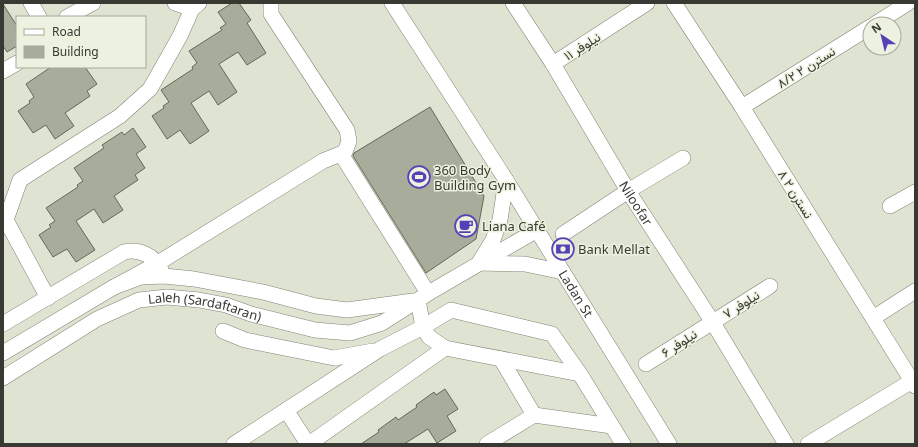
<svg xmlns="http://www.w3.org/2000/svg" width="918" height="447" viewBox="0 0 918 447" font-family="'Noto Sans',Vazirmatn,sans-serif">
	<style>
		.building { fill: #a7ac9b; stroke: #636858 }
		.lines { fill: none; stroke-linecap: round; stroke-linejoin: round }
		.minor-casing { stroke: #7f8473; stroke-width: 16 }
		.minor { stroke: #fff; stroke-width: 15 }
		.labels { text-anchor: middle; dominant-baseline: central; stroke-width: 3; stroke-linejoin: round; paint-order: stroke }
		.street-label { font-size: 13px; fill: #373932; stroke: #ecf2df }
		.poi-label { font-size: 13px; fill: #373932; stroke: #ecf2df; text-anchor: start }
	</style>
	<rect width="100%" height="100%" fill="#dfe4d2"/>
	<g class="building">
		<polygon points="232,3 239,3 251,20 247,23 266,53 247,65 238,52 219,64 237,92 218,105 209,91 191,103 209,131 190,144 180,130 167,139 152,116 164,108 163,106 169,102 161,90 193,69 192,67 197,63 189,51 222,30 220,28 226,24 218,12"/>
		<polygon points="3,4 17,26 17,46 7,52 3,46"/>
		<polygon points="51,67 85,67 97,84 87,91 90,96 65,113 74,126 55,139 46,125 33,133 18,111 30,103 29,101 34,97 26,84"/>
		<polygon points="430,107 484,196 476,239 426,273 353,156 354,153"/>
		<polygon points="133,128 146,147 136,154 145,168 135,175 138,180 114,196 123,210 103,223 94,209 76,221 95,250 76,262 67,249 53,257 39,235 51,227 49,225 55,221 46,208 78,187 77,185 83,181 74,168 104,148 102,145 122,132 124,135"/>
		<polygon points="445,389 458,409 447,416 456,431 437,443 428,429 404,444 361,444 379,432 378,430 396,417 398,420 417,407 416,405 434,392 436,395"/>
	</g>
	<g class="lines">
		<g class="minor-casing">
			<g id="minor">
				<polyline points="31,3 39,17"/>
				<polyline points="175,3 192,9"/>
				<path id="s1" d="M392,3L506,180L669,444"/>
				<path id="s2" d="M513,3L553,64L628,191L712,321L786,444"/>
				<polyline points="674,3 742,107 915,386"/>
				<polyline points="67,17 93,3"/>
				<polyline points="875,24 908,3"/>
				<polyline points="553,64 647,3"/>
				<polyline points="3,71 17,63"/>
				<polyline points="742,107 870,27"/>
				<polyline points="341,154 428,293"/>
				<polyline points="890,206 915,192"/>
				<polyline points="3,217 6,220 20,180 120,116 150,89 180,36 192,9 199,3"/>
				<polyline points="6,220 48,298"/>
				<polyline points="563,234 628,191 683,158"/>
				<polyline points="480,261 493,240 500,220 506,180"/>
				<polyline points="479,263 525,264 563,272"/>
				<polyline points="114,287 158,263 323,161 345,152 349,141 347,130 271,14 271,3"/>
				<polyline points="418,300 423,327 429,337 445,348 580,374"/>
				<polyline points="873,318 915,291"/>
				<path d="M3,324L124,252C139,248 155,256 161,270"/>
				<polyline points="223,331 245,340 334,358 373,351"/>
				<polyline points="3,353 114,287 141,277 164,276 194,279 263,292 316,306 347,310 413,301"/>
				<polyline points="501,359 534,415"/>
				<polyline points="646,364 770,286"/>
				<path id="s3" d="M3,378L97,319L139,300L167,297L199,300L226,305L251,314L315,330L350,333L382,323L432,291L537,230"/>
				<polyline points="286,410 308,444"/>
				<polyline points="234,444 380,349 423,327 451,310 552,334 580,374 623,444"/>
				<polyline points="309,444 445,348"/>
				<polyline points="487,444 534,415 612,426"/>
				<polyline points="808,444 912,381"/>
			</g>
		</g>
		<use href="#minor" class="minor"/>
	</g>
	<defs>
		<g id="stadium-ring" transform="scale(1.15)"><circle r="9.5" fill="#ecf2df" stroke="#5640b8" stroke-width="1.5"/><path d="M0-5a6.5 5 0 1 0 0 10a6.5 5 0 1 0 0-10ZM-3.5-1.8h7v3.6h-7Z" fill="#5640b8"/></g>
		<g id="cafe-ring" transform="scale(1.15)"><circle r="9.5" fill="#ecf2df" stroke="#5640b8" stroke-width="1.5"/><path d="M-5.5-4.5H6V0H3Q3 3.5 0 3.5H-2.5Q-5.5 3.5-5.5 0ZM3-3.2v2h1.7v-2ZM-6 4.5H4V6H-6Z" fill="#5640b8"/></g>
		<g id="bank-ring" transform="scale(1.15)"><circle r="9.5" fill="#ecf2df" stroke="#5640b8" stroke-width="1.5"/><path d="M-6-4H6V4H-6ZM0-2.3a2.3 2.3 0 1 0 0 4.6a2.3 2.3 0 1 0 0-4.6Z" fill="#5640b8"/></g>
	</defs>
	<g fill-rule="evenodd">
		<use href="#stadium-ring" x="419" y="177"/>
		<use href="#cafe-ring" x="466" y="226"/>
		<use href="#bank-ring" x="563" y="249"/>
	</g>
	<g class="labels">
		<g class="street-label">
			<text transform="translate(582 46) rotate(-32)">۱۱ نیلوفر</text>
			<text transform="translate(806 67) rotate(-32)">۸/۲ نسترن ۲</text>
			<text transform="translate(796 194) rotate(58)">۸ نسترن ۲</text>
			<text stroke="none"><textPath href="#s2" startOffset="235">Niloofar</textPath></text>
			<text stroke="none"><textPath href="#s1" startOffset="344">Ladan St</textPath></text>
			<text transform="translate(741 304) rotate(-32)">۷ نیلوفر</text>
			<text stroke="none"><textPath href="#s3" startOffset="224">Laleh (Sardaftaran)</textPath></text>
			<text transform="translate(679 343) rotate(-33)">۶ نیلوفر</text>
		</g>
		<g class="poi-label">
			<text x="434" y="170">360 Body<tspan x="434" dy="15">Building Gym</tspan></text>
			<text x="482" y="226">Liana Café</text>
			<text x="578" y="249">Bank Mellat</text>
		</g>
	</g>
	<rect width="918" height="447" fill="none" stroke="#373932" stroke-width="8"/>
	<rect x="16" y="16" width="130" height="52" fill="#ecf2df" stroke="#a4a89a"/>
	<rect x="24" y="29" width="20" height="6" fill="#ffffff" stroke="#a4a89a"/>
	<text x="52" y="36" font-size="12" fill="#373932">Road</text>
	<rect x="24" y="46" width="20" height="12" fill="#a7ac9b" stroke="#a4a89a"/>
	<text x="52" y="56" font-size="12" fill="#373932">Building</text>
	<g transform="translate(882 36) rotate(325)"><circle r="19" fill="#ecf2df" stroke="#a4a89a"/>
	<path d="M0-3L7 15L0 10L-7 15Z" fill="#5640b8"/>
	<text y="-6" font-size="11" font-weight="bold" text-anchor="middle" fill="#373932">N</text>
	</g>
</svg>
